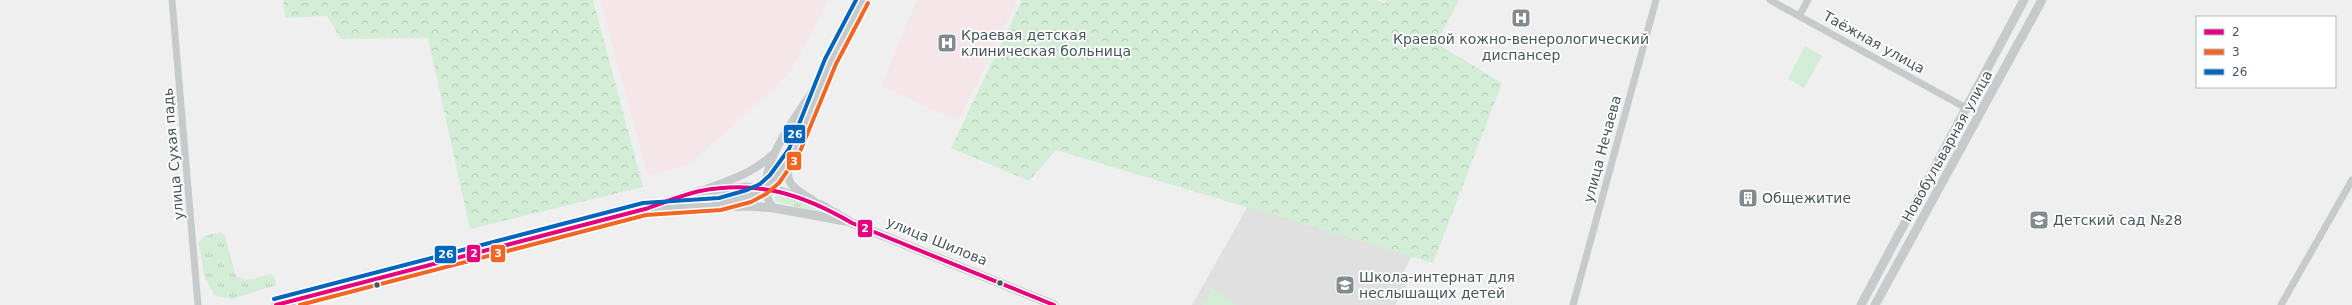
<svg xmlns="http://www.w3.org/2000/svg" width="2352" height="305" viewBox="0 0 2352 305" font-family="'DejaVu Sans',sans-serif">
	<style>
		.education { fill: #e1e0e1 }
		.medical { fill: #f4e6e9 }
		.grass { fill: url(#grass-tufts) }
		.forest { fill: url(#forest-crowns) }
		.garden { fill: #d4edd7 }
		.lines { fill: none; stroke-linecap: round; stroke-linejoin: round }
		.minor { stroke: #c6cacb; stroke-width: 7 }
		.tertiary { stroke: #c6cacb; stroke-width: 8 }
		.secondary { stroke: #c6cacb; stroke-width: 9 }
		.bus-1-casing { stroke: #fff; stroke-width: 7 }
		.bus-2-casing { stroke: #fff; stroke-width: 7 }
		.bus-3-casing { stroke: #fff; stroke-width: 7 }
		.bus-1 { stroke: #e5007d; stroke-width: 4 }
		.bus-2 { stroke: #f26522; stroke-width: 4 }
		.bus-3 { stroke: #0065bd; stroke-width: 4 }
		.bus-dot { fill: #47565a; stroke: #fff; stroke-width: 1.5 }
		.labels { text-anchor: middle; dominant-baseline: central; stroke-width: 3.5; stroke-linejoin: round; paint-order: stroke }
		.poi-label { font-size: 14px; fill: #47565a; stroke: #fff; text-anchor: start }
		.street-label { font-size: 14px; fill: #47565a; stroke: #fff }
		.line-badge { stroke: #fff; stroke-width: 1.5 }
		.badge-label { font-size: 11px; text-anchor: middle; font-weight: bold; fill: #fff }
	</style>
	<defs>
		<pattern id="grass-tufts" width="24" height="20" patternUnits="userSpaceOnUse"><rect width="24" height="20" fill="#d4edd7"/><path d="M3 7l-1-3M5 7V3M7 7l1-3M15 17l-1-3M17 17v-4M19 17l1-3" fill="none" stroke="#b7cdbb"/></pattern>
		<pattern id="forest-crowns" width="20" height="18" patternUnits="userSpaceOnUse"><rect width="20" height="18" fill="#d4edd7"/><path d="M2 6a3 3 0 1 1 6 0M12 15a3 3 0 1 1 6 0" fill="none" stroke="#b7cdbb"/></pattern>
	</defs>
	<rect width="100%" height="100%" fill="#efefef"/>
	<polygon class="education" points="1253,197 1417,246 1400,280 1407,285 1395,305 1192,305"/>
	<g class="medical">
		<polygon points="600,0 829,0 789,74 690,164 648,176"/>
		<polygon points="917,0 1017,0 958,121 881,86"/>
	</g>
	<g class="grass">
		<polygon points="733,189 739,191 738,196 693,201 695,199"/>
		<polygon points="775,195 777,195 825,210 823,214 775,201"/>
		<polygon points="220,232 225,236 236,276 247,280 271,274 275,278 276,285 232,299 214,295 204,275 199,242 205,236"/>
	</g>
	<g class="forest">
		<polygon points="283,0 593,0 643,187 470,229 428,38 341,39 327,16 285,18"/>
		<polygon points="1022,0 1377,0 1385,4 1387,0 1459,0 1436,43 1502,83 1433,263 1056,150 1029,181 951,148"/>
	</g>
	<g class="garden">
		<polygon points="1805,46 1822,56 1804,88 1788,79"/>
		<polygon points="1213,289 1237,305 1202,305"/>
	</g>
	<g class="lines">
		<g class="minor">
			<polyline points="172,0 198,305"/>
			<polyline points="1770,0 1966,108"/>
			<polyline points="1799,16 1808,0"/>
			<polyline points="1573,305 1656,0"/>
			<polyline points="2281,305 2352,180"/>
		</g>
		<g class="tertiary">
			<path d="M788,165C785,186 797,190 813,200"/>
			<path d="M706,189C730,180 753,173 772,155"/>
			<path d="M715,205C732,201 749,198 764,188C792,170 814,110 824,79"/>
			<path d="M774,208C742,177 810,99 827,70C841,48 851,23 863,0"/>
		</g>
		<g class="secondary">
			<polyline points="655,209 750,206 774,208 845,221"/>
			<polyline points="276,305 645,209 700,191 747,187 780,191 821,205 852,223 1054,305"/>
			<polyline points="1861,305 2024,0"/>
			<polyline points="1875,305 2042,0"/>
		</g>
		<g class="bus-1-casing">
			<path id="bus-1" d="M276,305L645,209C663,203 682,195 700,191C758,180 802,194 852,223L1054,305"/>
		</g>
		<g class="bus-2-casing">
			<polyline id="bus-2" points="300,305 646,215 721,210 751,202 766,194 779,183 799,154 836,64 868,3"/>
		</g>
		<g class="bus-3-casing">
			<polyline id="bus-3" points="274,299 643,203 719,198 747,190 760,184 770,175 789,149 825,59 856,0"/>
		</g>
		<use href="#bus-1" class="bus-1"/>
		<use href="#bus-2" class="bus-2"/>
		<use href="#bus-3" class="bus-3"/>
	</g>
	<defs>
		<g id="hospital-square" transform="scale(1)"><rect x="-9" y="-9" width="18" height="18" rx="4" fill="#828c8e" stroke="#fff"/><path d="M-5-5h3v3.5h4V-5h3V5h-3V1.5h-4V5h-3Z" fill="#fff"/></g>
		<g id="building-square" transform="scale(1)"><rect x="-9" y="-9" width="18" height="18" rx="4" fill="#828c8e" stroke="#fff"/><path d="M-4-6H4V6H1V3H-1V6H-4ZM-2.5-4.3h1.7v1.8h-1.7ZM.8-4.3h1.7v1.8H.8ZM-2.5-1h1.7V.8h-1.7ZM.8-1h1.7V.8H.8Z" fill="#fff"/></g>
		<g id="school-square" transform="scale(1)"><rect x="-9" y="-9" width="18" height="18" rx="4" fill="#828c8e" stroke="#fff"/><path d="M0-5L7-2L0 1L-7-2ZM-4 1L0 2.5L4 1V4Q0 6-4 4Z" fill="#fff"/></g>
	</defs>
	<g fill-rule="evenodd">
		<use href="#hospital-square" x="1521" y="18"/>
		<use href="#hospital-square" x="947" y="43"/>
		<use href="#building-square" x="1748" y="198"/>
		<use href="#school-square" x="2039" y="220"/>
		<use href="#school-square" x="1345" y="285"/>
	</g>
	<g class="bus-dot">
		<circle cx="1000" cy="283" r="3.5"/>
		<circle cx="377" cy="285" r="3.5"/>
	</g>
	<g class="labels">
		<g class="poi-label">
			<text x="961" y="35">Краевая детская<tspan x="961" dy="16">клиническая больница</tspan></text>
			<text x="1521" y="39" text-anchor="middle">Краевой кожно-венерологический<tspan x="1521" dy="16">диспансер</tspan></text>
			<text x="1762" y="198">Общежитие</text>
			<text x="2053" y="220">Детский сад №28</text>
			<text x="1359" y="277">Школа-интернат для<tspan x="1359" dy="16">неслышащих детей</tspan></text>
		</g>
		<g class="street-label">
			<text transform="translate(1874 42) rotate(29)">Таёжная улица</text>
			<text transform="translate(1947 146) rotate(-61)">Новобульварная улица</text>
			<text transform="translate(1602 149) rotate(-75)">улица Нечаева</text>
			<text transform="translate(173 154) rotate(-95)">улица Сухая падь</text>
			<text transform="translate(937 241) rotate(22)">улица Шилова</text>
		</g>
	</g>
	<g class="line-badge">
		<rect x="783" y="124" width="23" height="20" rx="4" fill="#0065bd"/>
		<rect x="786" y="151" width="16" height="20" rx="4" fill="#f26522"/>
		<rect x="857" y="219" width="16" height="19" rx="4" fill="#e5007d"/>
		<rect x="490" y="244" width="16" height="19" rx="4" fill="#f26522"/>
		<rect x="466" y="244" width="15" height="19" rx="4" fill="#e5007d"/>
		<rect x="434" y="245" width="23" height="19" rx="4" fill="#0065bd"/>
	</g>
	<g class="badge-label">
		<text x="795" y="138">26</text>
		<text x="794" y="165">3</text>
		<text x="865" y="232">2</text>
		<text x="498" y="257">3</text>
		<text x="474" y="257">2</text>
		<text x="446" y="258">26</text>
	</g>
	<rect x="2196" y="16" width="140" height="72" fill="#ffffff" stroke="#b5bbbd"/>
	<rect x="2204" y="29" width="20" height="6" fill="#e5007d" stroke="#b5bbbd"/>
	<text x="2232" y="36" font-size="12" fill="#47565a">2</text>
	<rect x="2204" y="49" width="20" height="6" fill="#f26522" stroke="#b5bbbd"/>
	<text x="2232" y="56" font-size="12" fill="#47565a">3</text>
	<rect x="2204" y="69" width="20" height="6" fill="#0065bd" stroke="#b5bbbd"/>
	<text x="2232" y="76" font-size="12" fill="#47565a">26</text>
</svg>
